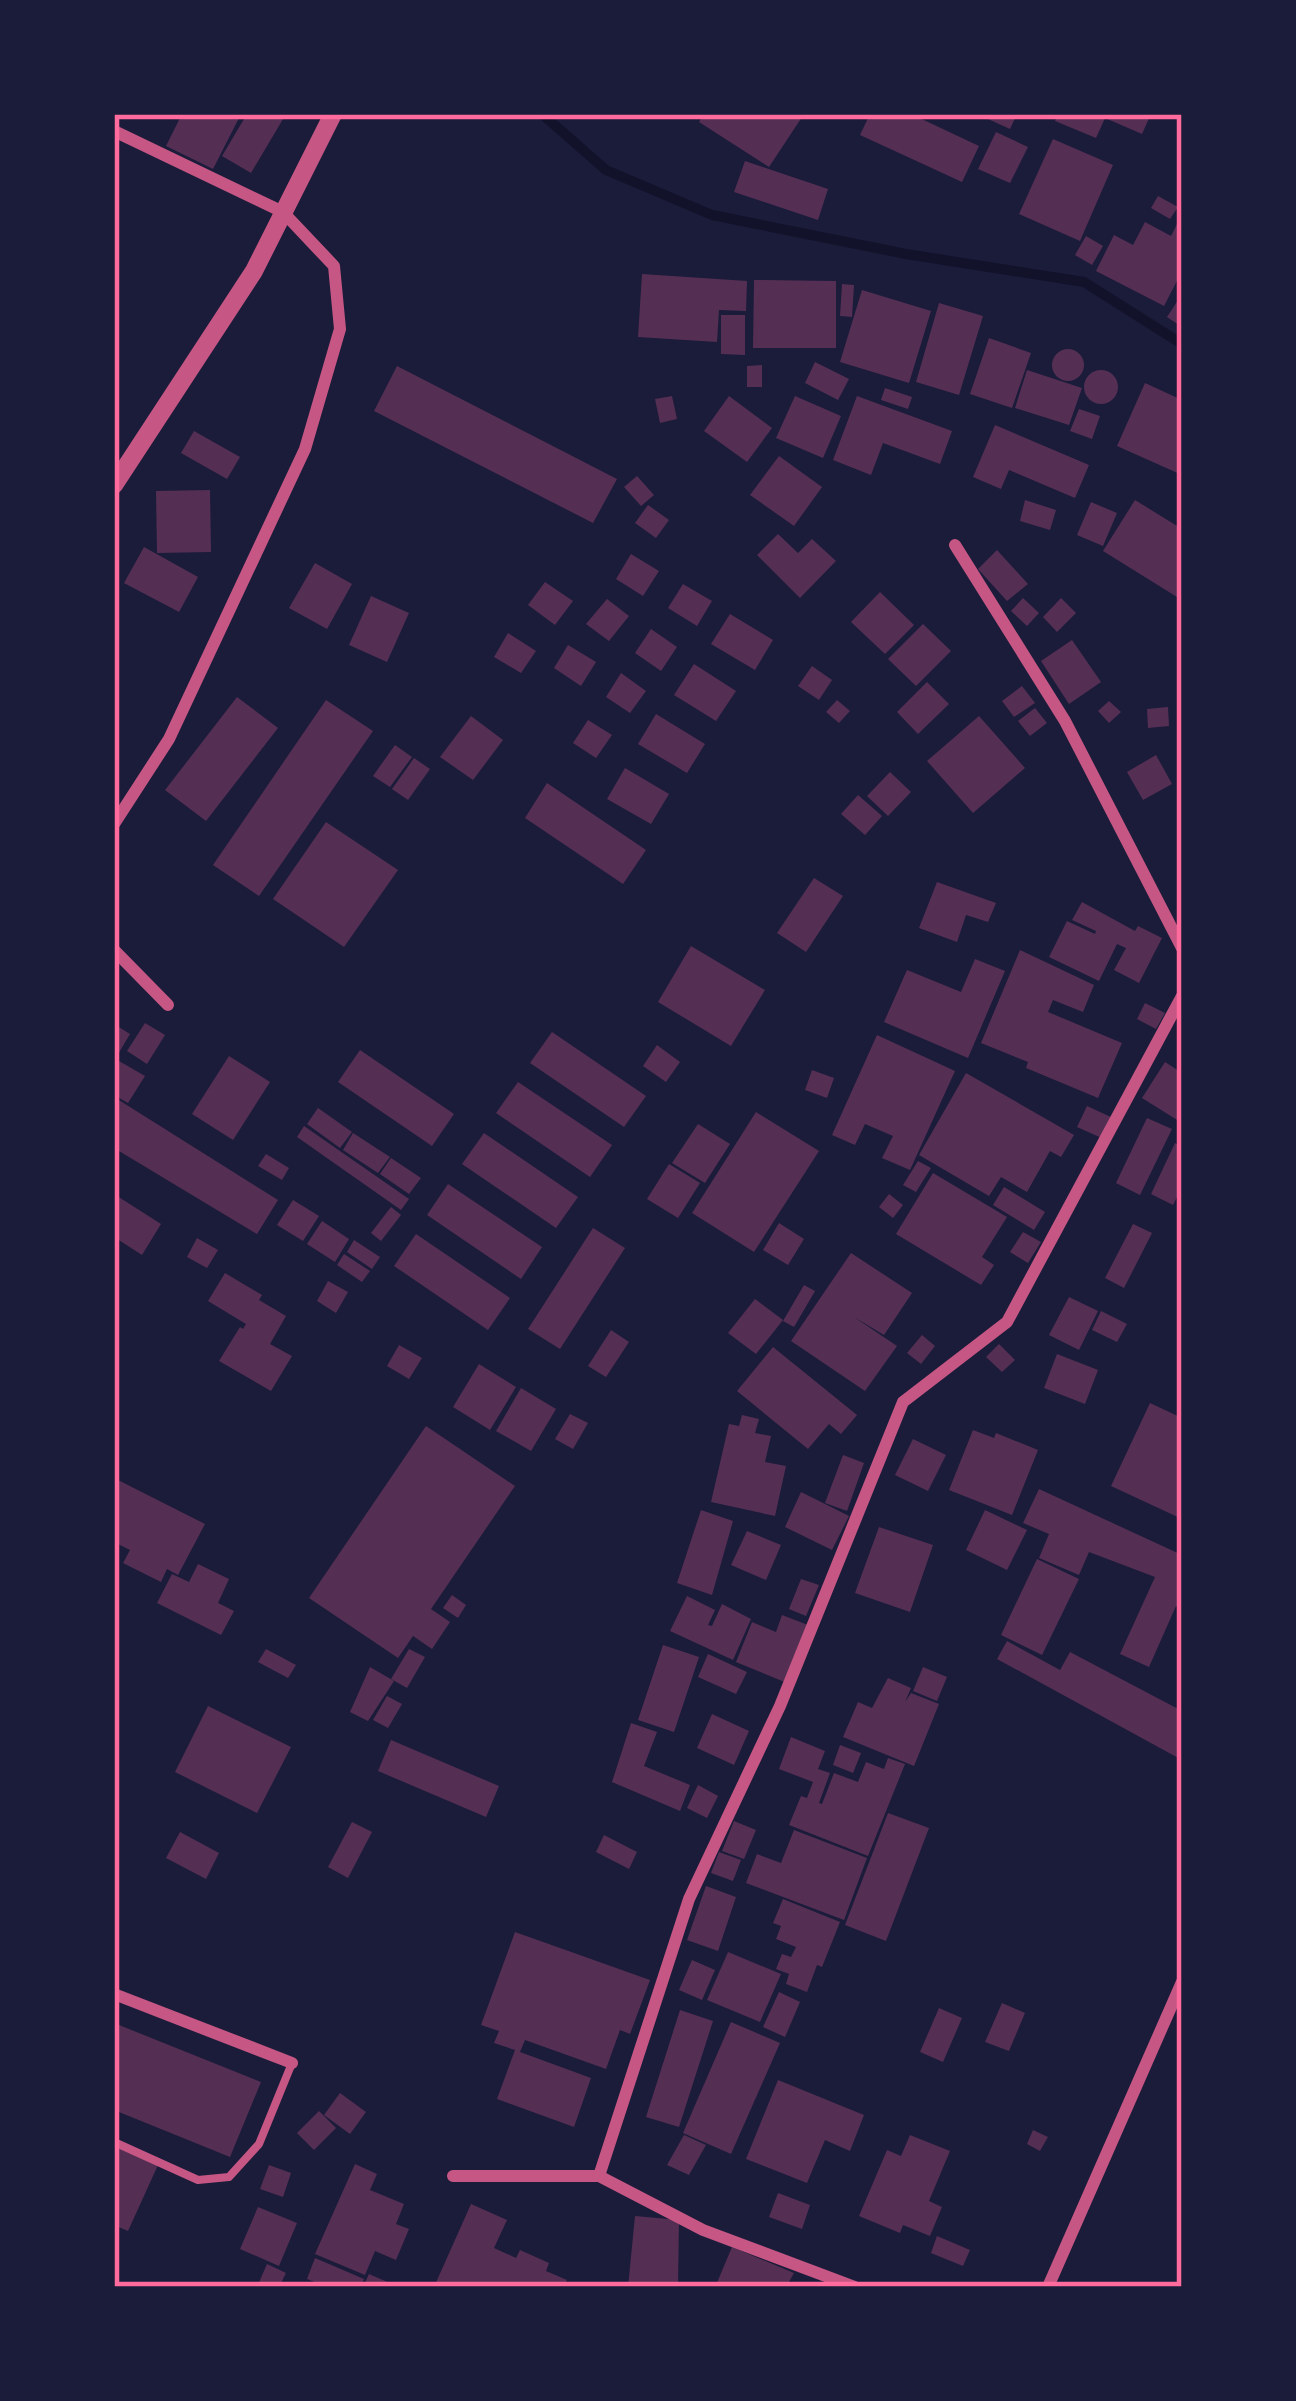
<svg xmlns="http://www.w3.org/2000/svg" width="1296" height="2401" viewBox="0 0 1296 2401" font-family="'Public Sans',sans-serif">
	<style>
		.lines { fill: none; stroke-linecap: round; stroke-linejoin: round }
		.stream { stroke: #12122b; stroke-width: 10 }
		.building { fill: #542f53 }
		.service { stroke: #c65784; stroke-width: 8 }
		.minor { stroke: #c65784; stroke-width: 12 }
		.tertiary { stroke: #c65784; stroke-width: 18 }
		.neatline { fill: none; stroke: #ff6b9d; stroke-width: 4.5 }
	</style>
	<rect width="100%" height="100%" fill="#1b1b3a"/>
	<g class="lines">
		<polyline class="stream" points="542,114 606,170 712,215 906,254 1084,282 1182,344"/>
	</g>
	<g class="building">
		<polygon points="182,114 241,114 213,169 166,146"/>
		<polygon points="247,114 286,114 251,173 222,156"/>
		<polygon points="704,114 804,114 769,167 699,122"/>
		<polygon points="870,114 911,114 979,146 962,182 860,135"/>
		<polygon points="977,114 1017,114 1010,129"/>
		<polygon points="1058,114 1151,114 1142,134 1105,118 1096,138 1055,121"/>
		<polygon points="996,132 1028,147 1010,183 978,169"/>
		<polygon points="1053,139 1113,165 1080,241 1019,214"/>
		<polygon points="745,161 828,189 818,220 734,192"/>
		<polygon points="1158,196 1178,207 1170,219 1151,208"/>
		<polygon points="1182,214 1182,271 1164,306 1096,271 1114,235 1133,245 1145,222 1171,236"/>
		<polygon points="1086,236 1103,246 1092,265 1075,255"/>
		<polygon points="642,274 747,281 746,311 719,310 717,342 638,337"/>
		<polygon points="754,280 836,281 836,348 753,348"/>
		<polygon points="842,284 854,285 852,317 840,316"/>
		<polygon points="862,290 931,311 909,383 840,362"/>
		<polygon points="1182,294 1182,327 1167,317"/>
		<polygon points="939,303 983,316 959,395 916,382"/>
		<polygon points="721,315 745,315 745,355 721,354"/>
		<polygon points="989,338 1031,353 1012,408 970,394"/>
		<circle cx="1068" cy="365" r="16"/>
		<polygon points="815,362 849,379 838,400 805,383"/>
		<polygon points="762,365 762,387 747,387 747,366"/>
		<polygon points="397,366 617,479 593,523 374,411"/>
		<polygon points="1027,370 1082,388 1069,425 1015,408"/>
		<circle cx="1101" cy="387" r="17"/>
		<polygon points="1145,383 1182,400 1182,475 1117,446"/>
		<polygon points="885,388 912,397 908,409 881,400"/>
		<polygon points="672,396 677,419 660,423 655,399"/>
		<polygon points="729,396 772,428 747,462 704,431"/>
		<polygon points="795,396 841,416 823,458 776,438"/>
		<polygon points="857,396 952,431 940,464 883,443 871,475 833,460"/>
		<polygon points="1079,409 1100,416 1092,439 1070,431"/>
		<polygon points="995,425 1089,465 1075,498 1009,470 1001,489 973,477"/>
		<polygon points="194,431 240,457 227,479 181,453"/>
		<polygon points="779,456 822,487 794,526 750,495"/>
		<polygon points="637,476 654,495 641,506 624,487"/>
		<polygon points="210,490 211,552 157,553 156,491"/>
		<polygon points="1025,500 1056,510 1050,530 1020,521"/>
		<polygon points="1135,500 1182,529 1182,589 1177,597 1103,551"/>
		<polygon points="1091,502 1117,513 1103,546 1077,535"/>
		<polygon points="648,505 669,520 656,538 635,523"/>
		<polygon points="778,534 798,553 812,539 836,561 800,598 757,555"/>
		<polygon points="144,547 198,577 179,612 124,583"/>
		<polygon points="997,550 1028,584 1007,601 978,569"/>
		<polygon points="631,554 659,571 643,596 616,579"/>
		<polygon points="315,563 352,584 327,629 289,608"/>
		<polygon points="545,582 573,601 555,625 528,605"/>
		<polygon points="683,584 712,601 697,626 668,608"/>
		<polygon points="880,592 914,625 885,654 851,622"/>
		<polygon points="371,596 409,613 387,662 349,645"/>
		<polygon points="1023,598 1039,613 1027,626 1011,611"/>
		<polygon points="1061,598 1076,613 1057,632 1043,617"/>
		<polygon points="607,599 629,616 609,641 586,624"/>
		<polygon points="730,614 773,640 755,670 711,644"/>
		<polygon points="923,624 951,651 916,686 888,659"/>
		<polygon points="651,629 677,647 661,671 635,653"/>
		<polygon points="508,633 536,651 521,673 494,657"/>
		<polygon points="1072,640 1101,682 1069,704 1041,661"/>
		<polygon points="568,645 596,662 581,686 554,668"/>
		<polygon points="694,664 736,691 716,721 674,695"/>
		<polygon points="812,666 832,680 819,700 798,686"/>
		<polygon points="621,673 646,691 630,713 606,697"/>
		<polygon points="927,682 949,704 918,734 897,712"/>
		<polygon points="1022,686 1035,703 1014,717 1002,701"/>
		<polygon points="237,697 278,728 206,821 165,790"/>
		<polygon points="326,700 373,731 259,896 213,865"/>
		<polygon points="837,700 850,711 839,723 826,712"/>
		<polygon points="1109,701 1121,712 1109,723 1098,711"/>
		<polygon points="1168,707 1169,726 1148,728 1147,709"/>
		<polygon points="1035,708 1047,723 1030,736 1018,721"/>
		<polygon points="656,714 705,744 687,773 638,744"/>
		<polygon points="471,716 503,740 473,780 440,757"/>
		<polygon points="979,716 1025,768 973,813 927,761"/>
		<polygon points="588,720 612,735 596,758 573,743"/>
		<polygon points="395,745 412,757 390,787 373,776"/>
		<polygon points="1156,755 1172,784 1143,800 1127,772"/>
		<polygon points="414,758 430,769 408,800 392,789"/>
		<polygon points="625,768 669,794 651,824 607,799"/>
		<polygon points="890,772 911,792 888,816 867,796"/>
		<polygon points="547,783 646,850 623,884 525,818"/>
		<polygon points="858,795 882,816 865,835 841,814"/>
		<polygon points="326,822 398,870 344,947 273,899"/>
		<polygon points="814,878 843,896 806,952 777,933"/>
		<polygon points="937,882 996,903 988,922 966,915 957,942 919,928"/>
		<polygon points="1082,902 1135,931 1138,926 1162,938 1139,983 1114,970 1126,948 1117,944 1099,981 1049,957 1067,921 1095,934 1096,931 1072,920"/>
		<polygon points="691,946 765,990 731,1046 658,1002"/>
		<polygon points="1020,950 1094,985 1083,1012 1053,1000 1048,1012 1122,1043 1098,1098 1026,1068 1028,1062 981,1043"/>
		<polygon points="975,959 1005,971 968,1058 884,1022 907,970 961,992"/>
		<polygon points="1145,1003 1165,1013 1156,1029 1137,1019"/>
		<polygon points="145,1023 165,1035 147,1064 127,1051"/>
		<polygon points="114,1024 130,1034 114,1061"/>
		<polygon points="552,1032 646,1096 624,1127 530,1063"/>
		<polygon points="877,1035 955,1071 910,1170 882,1158 893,1136 865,1124 855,1145 832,1135"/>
		<polygon points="657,1045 680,1062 666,1082 643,1066"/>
		<polygon points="360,1050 454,1114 432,1146 338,1082"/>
		<polygon points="229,1056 270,1082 233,1140 192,1114"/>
		<polygon points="119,1061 145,1076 128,1103 114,1095 114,1070"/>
		<polygon points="1165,1062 1182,1073 1182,1123 1142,1098"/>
		<polygon points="812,1070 834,1078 827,1098 805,1090"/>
		<polygon points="966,1073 1074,1135 1061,1157 1050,1151 1027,1192 1001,1177 989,1196 919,1155"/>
		<polygon points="518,1082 612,1145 590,1177 496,1113"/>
		<polygon points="114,1097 278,1200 257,1234 114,1148"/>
		<polygon points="1087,1106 1113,1118 1104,1139 1077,1127"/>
		<polygon points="318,1108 352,1132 340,1148 307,1124"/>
		<polygon points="756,1112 819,1151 754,1252 692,1213"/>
		<polygon points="1147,1118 1172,1129 1140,1195 1116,1183"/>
		<polygon points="698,1124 730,1144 705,1183 672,1163"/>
		<polygon points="304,1126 409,1199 401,1210 297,1137"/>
		<polygon points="353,1133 390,1157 378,1173 343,1150"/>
		<polygon points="484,1133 578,1197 556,1228 462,1164"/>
		<polygon points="1175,1143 1182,1147 1182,1187 1173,1205 1151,1194"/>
		<polygon points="266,1154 289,1168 282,1180 258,1166"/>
		<polygon points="391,1158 421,1178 409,1194 380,1174"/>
		<polygon points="918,1161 931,1168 916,1192 903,1185"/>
		<polygon points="669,1164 700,1183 678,1218 647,1199"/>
		<polygon points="933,1173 1007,1217 982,1257 994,1265 981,1285 896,1234"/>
		<polygon points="448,1184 542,1247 521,1279 427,1215"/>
		<polygon points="1004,1187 1045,1212 1034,1230 993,1205"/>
		<polygon points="114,1194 161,1224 142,1255 114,1237"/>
		<polygon points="889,1194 903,1205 893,1218 879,1207"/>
		<polygon points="293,1200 319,1216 303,1241 277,1225"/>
		<polygon points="391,1207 401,1215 381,1241 371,1233"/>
		<polygon points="322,1221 349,1239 335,1262 307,1244"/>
		<polygon points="779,1223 804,1239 788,1265 763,1250"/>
		<polygon points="1133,1224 1152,1233 1124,1288 1105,1278"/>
		<polygon points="593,1228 625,1248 560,1349 528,1329"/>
		<polygon points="1023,1232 1041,1242 1028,1263 1010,1252"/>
		<polygon points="416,1234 510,1298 488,1330 394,1266"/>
		<polygon points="197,1238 218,1250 207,1268 187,1257"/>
		<polygon points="354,1240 380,1257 372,1269 347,1252"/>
		<polygon points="851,1253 912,1293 884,1335 854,1317 897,1346 865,1391 791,1341"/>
		<polygon points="344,1254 370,1271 362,1282 337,1265"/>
		<polygon points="225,1273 262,1295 259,1300 286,1316 270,1344 292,1356 271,1391 219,1361 240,1327 243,1329 246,1324 208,1301"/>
		<polygon points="328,1281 348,1292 336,1313 317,1301"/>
		<polygon points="804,1285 815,1291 794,1327 783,1321"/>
		<polygon points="1069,1297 1098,1311 1079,1350 1049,1335"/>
		<polygon points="755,1299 783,1320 756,1354 728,1333"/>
		<polygon points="1101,1311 1127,1324 1117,1342 1092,1330"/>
		<polygon points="611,1330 629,1342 606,1377 588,1366"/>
		<polygon points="922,1335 935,1346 921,1364 907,1353"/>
		<polygon points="999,1344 1015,1360 1002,1372 986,1357"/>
		<polygon points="399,1345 422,1358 409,1379 387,1366"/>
		<polygon points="773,1347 857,1415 841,1434 829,1424 808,1449 737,1391"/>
		<polygon points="1057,1354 1098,1370 1085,1404 1044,1388"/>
		<polygon points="479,1364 516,1387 490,1430 453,1407"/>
		<polygon points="521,1388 556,1409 531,1451 496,1431"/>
		<polygon points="1150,1403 1182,1418 1182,1519 1111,1486"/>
		<polygon points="570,1414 588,1423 573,1449 555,1439"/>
		<polygon points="742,1415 759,1419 755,1433 771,1436 765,1462 786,1466 775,1516 711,1502 729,1424 739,1426"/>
		<polygon points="426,1426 515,1486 431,1609 450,1622 432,1649 413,1636 398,1658 309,1598"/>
		<polygon points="973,1430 994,1438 996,1433 1038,1450 1012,1515 949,1490"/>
		<polygon points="913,1439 946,1455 928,1491 895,1475"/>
		<polygon points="843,1455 864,1463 847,1511 825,1503"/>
		<polygon points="114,1478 205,1524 178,1575 167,1569 161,1582 123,1563 130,1550 114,1542"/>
		<polygon points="1039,1489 1182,1555 1182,1609 1176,1606 1149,1667 1120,1654 1155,1577 1089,1552 1079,1575 1039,1558 1049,1534 1023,1523"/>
		<polygon points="801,1492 849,1516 832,1550 785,1527"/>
		<polygon points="701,1510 733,1521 712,1595 677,1583"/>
		<polygon points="985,1510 1027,1530 1007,1570 966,1550"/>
		<polygon points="879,1527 933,1545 910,1612 855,1593"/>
		<polygon points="747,1531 781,1545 766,1580 731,1565"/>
		<polygon points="1037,1559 1079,1579 1042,1655 1001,1635"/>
		<polygon points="198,1564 229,1579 218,1603 234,1611 221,1635 157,1603 172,1574 189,1582"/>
		<polygon points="801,1579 819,1585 806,1616 789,1609"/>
		<polygon points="452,1595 466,1605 458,1618 443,1608"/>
		<polygon points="687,1596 715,1610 708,1625 712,1626 722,1604 751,1619 733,1660 670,1631"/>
		<polygon points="782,1615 808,1625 787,1683 736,1662 752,1622 776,1632"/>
		<polygon points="1007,1641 1060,1670 1070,1652 1182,1711 1182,1760 997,1659"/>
		<polygon points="663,1645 699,1657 674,1732 638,1720"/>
		<polygon points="266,1649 296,1665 288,1678 258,1662"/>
		<polygon points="409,1649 425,1657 407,1688 391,1679"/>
		<polygon points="708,1654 747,1672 736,1694 698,1677"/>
		<polygon points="370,1667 394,1681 368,1721 350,1712"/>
		<polygon points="923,1667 947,1677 937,1701 913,1691"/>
		<polygon points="888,1678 911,1688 905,1702 911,1693 939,1704 914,1766 843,1737 858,1702 872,1708"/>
		<polygon points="387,1696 402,1704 388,1728 373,1720"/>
		<polygon points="208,1706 291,1747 257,1813 175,1772"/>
		<polygon points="712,1714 749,1731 734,1765 697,1748"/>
		<polygon points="631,1723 657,1732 644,1766 690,1785 680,1811 612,1782"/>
		<polygon points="791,1737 825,1751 818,1769 830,1773 819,1803 822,1804 834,1773 858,1782 866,1762 884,1769 888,1758 905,1764 868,1856 789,1825 801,1796 807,1798 813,1782 779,1769"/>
		<polygon points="391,1740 499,1786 486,1817 378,1771"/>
		<polygon points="840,1745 861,1753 853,1773 833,1765"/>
		<polygon points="698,1785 718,1796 707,1818 687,1808"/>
		<polygon points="888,1813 929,1828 886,1941 845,1925"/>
		<polygon points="734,1821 756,1830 744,1859 722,1851"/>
		<polygon points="352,1822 372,1832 348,1878 328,1867"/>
		<polygon points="794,1830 867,1858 844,1920 746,1883 757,1854 781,1863"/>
		<polygon points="180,1832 219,1853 206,1879 166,1858"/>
		<polygon points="604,1835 637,1852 629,1869 596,1852"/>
		<polygon points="719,1852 741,1860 733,1881 711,1873"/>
		<polygon points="706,1886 736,1897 718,1951 687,1940"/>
		<polygon points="783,1899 840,1922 822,1967 817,1965 807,1992 786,1984 789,1974 776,1969 782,1954 791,1957 796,1947 776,1939 781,1926 773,1923"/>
		<polygon points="515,1932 650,1980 630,2034 620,2030 606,2069 525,2040 520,2052 591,2078 574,2127 497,2099 515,2050 494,2043 499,2031 481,2025"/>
		<polygon points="728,1952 781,1974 760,2022 707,2000"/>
		<polygon points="692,1960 715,1970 702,2000 679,1990"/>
		<polygon points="779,1992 800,2002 785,2037 763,2027"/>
		<polygon points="1002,2003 1025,2013 1009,2051 985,2042"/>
		<polygon points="939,2008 962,2018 943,2062 920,2052"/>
		<polygon points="680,2010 713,2021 679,2127 646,2117"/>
		<polygon points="731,2022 780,2043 731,2154 683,2133"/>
		<polygon points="114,2023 261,2082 230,2157 114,2110"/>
		<polygon points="778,2080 864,2115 850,2151 825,2140 807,2183 746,2159"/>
		<polygon points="340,2093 366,2112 350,2134 324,2115"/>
		<polygon points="319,2111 336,2128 314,2150 297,2133"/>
		<polygon points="1033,2130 1048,2137 1040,2151 1027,2144"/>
		<polygon points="684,2135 706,2145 689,2175 667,2165"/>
		<polygon points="910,2135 950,2151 929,2201 942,2207 930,2236 903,2225 900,2233 859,2216 887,2150 901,2156"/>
		<polygon points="114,2146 158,2165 128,2231 114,2225"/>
		<polygon points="355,2164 377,2174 370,2190 404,2204 396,2224 409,2229 396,2260 375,2251 365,2275 315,2254"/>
		<polygon points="269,2165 291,2173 283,2197 260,2189"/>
		<polygon points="778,2193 810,2205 802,2229 769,2217"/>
		<polygon points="471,2204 507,2220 494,2248 516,2258 520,2250 549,2263 546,2271 567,2280 563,2287 434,2287"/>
		<polygon points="258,2207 297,2223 279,2266 240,2249"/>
		<polygon points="635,2216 679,2220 678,2287 628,2287"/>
		<polygon points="937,2236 970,2250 963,2266 931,2253"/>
		<polygon points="732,2247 794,2273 789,2282 800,2287 716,2285"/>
		<polygon points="315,2258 364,2279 361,2287 327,2287 307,2279"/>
		<polygon points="267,2264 286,2273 279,2287 257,2287"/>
		<polygon points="369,2274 399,2287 363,2287"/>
	</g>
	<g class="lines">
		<polyline class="service" points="114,2142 198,2180 229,2177 259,2144 292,2063"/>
		<g class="minor">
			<polyline points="114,131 283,212 334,266 340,329 305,449 169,739 114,824"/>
			<polyline points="955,545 1065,721 1182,948"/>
			<polyline points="114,950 168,1005"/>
			<polyline points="114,1994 292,2063"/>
			<polyline points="453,2176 599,2176 689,1899 780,1706 903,1402 1007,1322 1182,996"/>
			<polyline points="599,2176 703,2230 855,2287"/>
			<polyline points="1048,2287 1182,1982"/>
		</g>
		<polyline class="tertiary" points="114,485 254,271 333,114"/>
	</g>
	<rect width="1296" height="2401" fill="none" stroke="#1b1b3a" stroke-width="234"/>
	<rect x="117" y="117" width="1062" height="2167" class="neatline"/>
</svg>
